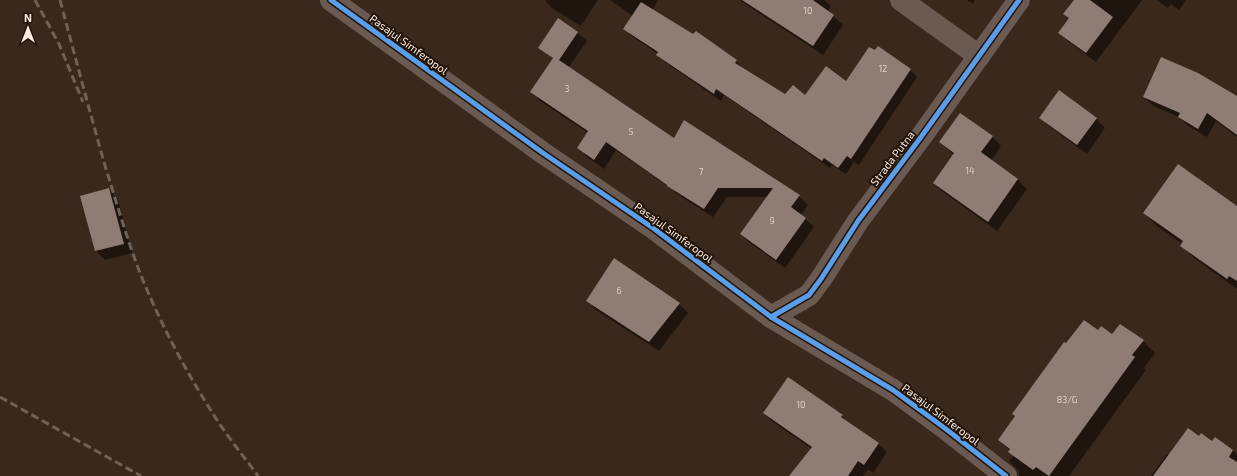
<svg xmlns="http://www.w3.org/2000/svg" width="1237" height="476" viewBox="0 0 1237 476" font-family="'Exo 2',sans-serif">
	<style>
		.shadow { fill: #0007 }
		.building { fill: #8e7c75 }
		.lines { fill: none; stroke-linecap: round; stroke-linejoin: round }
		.minor { stroke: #6b5a51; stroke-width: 22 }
		.rail { stroke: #706258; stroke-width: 3; stroke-dasharray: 8 4; stroke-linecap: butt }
		.cycleway-casing { stroke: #221309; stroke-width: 8 }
		.cycleway { stroke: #5a9eea; stroke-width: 5 }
		.labels { text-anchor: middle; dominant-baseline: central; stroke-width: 4; stroke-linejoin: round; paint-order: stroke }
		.number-label { font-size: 9px; fill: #e1cfc5 }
		.street-label { font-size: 11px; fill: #fdebe0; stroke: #221309 }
	</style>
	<rect width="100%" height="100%" fill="#3a281c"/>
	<g class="shadow">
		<polygon points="546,0 598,0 581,26 552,8 545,1"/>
		<polygon points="610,0 657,0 658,1 652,10 736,61 743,69 786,96 805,96 847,82 910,70 917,77 859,165 854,162 846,174 832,165 830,168 724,95 721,101 665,62 658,55 658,54 632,36 625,29 633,16"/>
		<polygon points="739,0 824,0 831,6 828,11 843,25 823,55"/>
		<polygon points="967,0 975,0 973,4"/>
		<polygon points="1075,0 1142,0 1096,62 1069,42 1059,33 1070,19 1065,14"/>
		<polygon points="1157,0 1186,0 1179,10 1171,4 1168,8"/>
		<polygon points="558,20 578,33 587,41 569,67 675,140 799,196 808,205 801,215 814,227 785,268 750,243 741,234 768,197 727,197 713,217 677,194 672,189 616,150 604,169 587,157 578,148 588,133 540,101 531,92 553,59 540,47"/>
		<polygon points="1144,97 1237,97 1237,137 1216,121 1207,137 1188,126 1179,117 1153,106"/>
		<polygon points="1040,118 1096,119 1105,128 1087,154 1050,127"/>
		<polygon points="992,137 1001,146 991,161 1018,180 1027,189 997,231 943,192 934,183 954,155 940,142"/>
		<polygon points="109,190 118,199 132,253 105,260 96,251"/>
		<polygon points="1237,207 1237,289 1194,258 1181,245 1182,244 1157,226 1144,213"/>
		<polygon points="587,301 679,304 688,313 659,351 596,310"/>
		<polygon points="1098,332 1143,341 1155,353 1144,368 1146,370 1069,476 1019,476 1019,471 1009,461 1013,456 1010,452 1010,451 999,440 1067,344"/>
		<polygon points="764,413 842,416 851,425 878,443 887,452 873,473 868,469 863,476 811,476 812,449 773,422"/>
		<polygon points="1215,438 1237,454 1237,476 1151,476 1167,454 1169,456 1212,443"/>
	</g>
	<g class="building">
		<polygon points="742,0 813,0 834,15 813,46"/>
		<polygon points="1074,0 1090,0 1113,17 1086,53 1058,33 1069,18 1063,14"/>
		<polygon points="641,2 693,34 696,31 737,60 735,63 785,94 793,85 805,95 826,66 846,81 869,47 875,50 878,46 911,69 851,159 847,156 838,168 824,158 822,161 716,89 714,94 656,55 658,52 623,29"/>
		<polygon points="558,18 578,32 559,60 674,138 684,120 800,195 791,207 806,218 776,260 740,234 773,188 718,188 704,209 667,186 667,185 606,142 594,160 577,148 588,131 530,92 553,58 538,48"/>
		<polygon points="1161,57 1198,73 1237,96 1237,135 1207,113 1198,129 1178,117 1180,113 1143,97"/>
		<polygon points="1059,90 1097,118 1077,145 1039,118"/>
		<polygon points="960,113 993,136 981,152 1018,179 988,222 933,183 954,153 939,142"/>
		<polygon points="1178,164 1237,206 1237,281 1229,276 1227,279 1180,246 1183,241 1143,213"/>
		<polygon points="109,188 124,244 95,251 80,196"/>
		<polygon points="614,258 680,303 649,342 586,301"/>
		<polygon points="1084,320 1098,330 1101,326 1112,334 1120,324 1144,340 1132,355 1135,357 1049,476 1036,467 1033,470 1008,452 1010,449 998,440 1015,416 1012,414 1064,342 1066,343"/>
		<polygon points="788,377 843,415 841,417 879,443 864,465 858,461 848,476 789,476 812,447 763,413"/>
		<polygon points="1188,428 1199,436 1201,433 1212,441 1215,437 1233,450 1229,457 1237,462 1237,476 1153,476"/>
	</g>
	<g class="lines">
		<g class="minor">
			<polyline points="331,0 543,153 653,228 771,317 893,390 946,429 1006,476"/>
			<polyline points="901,0 979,56"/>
			<polyline points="771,317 809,295 821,279 858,221 921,137 1019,0"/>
		</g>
		<g class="rail">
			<polyline points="35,0 59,44 83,102"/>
			<path d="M60,0C75,56 90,113 106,169C117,204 127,239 140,273C161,325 188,376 219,423C231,441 245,458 258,476"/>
			<polyline points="0,397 141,476"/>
		</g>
		<g class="cycleway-casing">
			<g id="cycleway">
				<polyline points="331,0 543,153 653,228 771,317 893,390 946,429 1006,476"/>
				<polyline points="771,317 809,295 821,279 858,221 921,137 1019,0"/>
			</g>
		</g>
		<use href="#cycleway" class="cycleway"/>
	</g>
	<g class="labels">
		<g class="number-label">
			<text x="808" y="10">10</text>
			<text x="883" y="68">12</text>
			<text x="567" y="88">3</text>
			<text x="631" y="131">5</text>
			<text x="970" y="170">14</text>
			<text x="701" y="171">7</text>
			<text x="772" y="220">9</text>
			<text x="619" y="290">6</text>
			<text x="1067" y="399">83/G</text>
			<text x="801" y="404">10</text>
		</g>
		<g class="street-label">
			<text transform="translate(409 44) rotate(36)">Pasajul Simferopol</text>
			<text transform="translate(892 158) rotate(-53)">Strada Putna</text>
			<text transform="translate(674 232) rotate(36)">Pasajul Simferopol</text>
			<text transform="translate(941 414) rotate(37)">Pasajul Simferopol</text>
		</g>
	</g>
	<g transform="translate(28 28)" stroke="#221309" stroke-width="3" paint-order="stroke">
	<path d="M0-3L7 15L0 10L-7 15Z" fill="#fdebe0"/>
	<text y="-6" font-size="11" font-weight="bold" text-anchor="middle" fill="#fdebe0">N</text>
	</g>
</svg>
